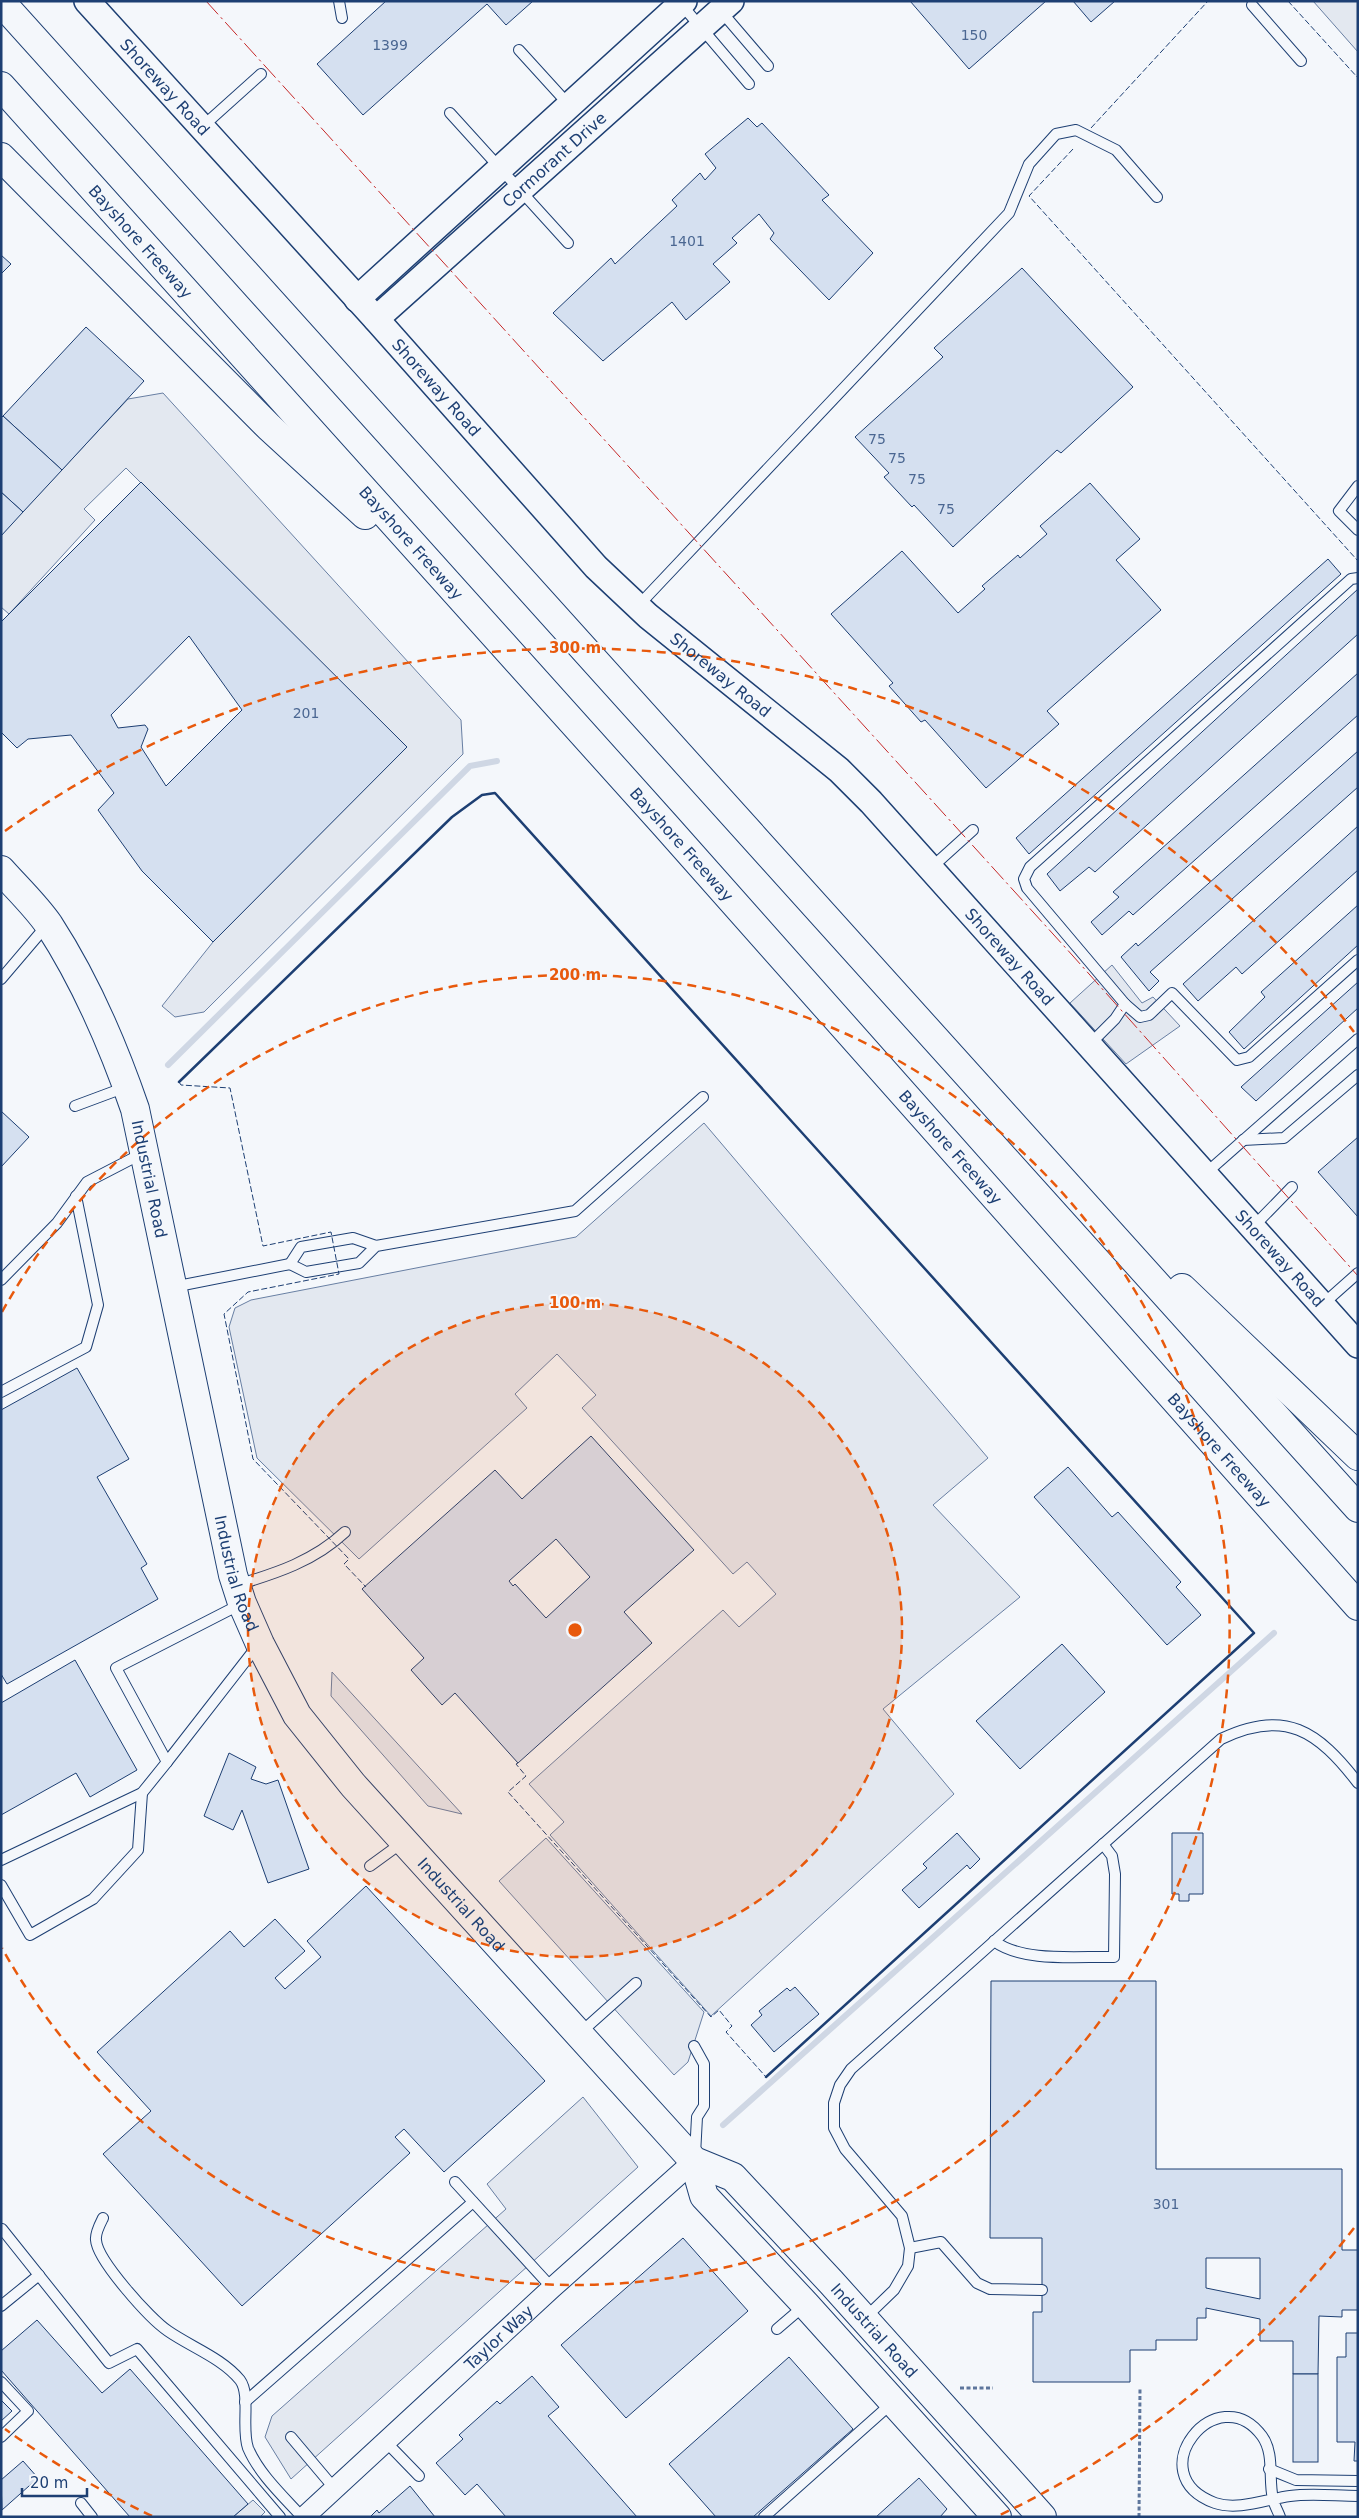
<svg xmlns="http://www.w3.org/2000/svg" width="1359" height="2518" viewBox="0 0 1359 2518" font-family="'DejaVu Sans',sans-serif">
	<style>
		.parking { fill: #e3e8f0; stroke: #687fa3 }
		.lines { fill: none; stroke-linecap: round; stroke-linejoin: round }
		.stream { stroke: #cfd7e4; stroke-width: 6 }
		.building { fill: #d5e0f0; stroke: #1d3f73; fill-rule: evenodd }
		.service-casing { stroke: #1d3f73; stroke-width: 12 }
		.minor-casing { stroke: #1d3f73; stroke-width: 22 }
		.tertiary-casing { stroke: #1d3f73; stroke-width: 28 }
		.secondary-casing { stroke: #1d3f73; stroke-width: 30 }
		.motorway-casing { stroke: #1d3f73; stroke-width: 30 }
		.path { stroke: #5e769c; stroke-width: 3; stroke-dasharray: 4 2.5; stroke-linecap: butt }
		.service { stroke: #f4f7fb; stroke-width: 10 }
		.minor { stroke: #f4f7fb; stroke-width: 20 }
		.tertiary { stroke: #f4f7fb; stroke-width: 25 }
		.secondary { stroke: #f4f7fb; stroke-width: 28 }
		.motorway { stroke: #f4f7fb; stroke-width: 28 }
		.fence { stroke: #1d3f73; stroke-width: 1; stroke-dasharray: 6 2.5; stroke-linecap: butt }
		.wall { stroke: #1d3f73; stroke-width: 2.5 }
		.power { stroke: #c62828; stroke-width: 1; stroke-dasharray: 18 4 2.5 4; stroke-linecap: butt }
		.ring { fill: none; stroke: #e8590c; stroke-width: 2.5; stroke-dasharray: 9 6 }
		.labels { text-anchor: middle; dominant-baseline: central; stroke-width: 4; stroke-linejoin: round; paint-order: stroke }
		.number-label { font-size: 14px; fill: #4b6792 }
		.street-label { font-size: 16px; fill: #1d3f73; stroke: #f4f7fb }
		.centre { fill: #e8590c; stroke: #f4f7fb; stroke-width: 2.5 }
		.ring-label { font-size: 15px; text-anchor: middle; font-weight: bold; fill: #e8590c; stroke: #f4f7fb; stroke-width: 4; stroke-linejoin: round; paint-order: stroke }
	</style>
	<rect width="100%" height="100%" fill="#f4f7fb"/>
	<g class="parking">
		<polygon points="1313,1 1358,1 1358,52"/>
		<polygon points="163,393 461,720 463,754 204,1012 175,1017 162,1006 213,942 406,747 126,468 84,509 95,520 9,614 1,607 1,535 128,399"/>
		<polygon points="1112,965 1142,1003 1153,997 1180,1026 1126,1064 1070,1003"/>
		<polygon points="704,1123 988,1458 933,1505 1020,1597 883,1709 954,1794 711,2016 550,1835 564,1822 529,1784 723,1610 739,1627 776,1594 747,1562 733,1574 582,1408 596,1395 557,1354 515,1394 527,1408 359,1559 257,1458 229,1327 235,1308 251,1300 576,1237"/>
		<polygon points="332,1672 462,1814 428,1806 331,1696"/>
		<polygon points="546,1838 704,2012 688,2062 674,2075 499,1881"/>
		<polygon points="583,2097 638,2167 291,2479 265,2437 272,2416 506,2209 487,2184"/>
		<polygon points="253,2500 265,2512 260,2517 233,2517"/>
	</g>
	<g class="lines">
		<g class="stream">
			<polyline points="168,1065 470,766 497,761"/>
			<polyline points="723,2125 1274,1633"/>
		</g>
	</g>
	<g class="building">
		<polygon points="386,1 533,1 506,25 487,4 363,115 317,64"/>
		<polygon points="910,1 1046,1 969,69"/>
		<polygon points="1073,1 1115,1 1091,22"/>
		<polygon points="748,118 757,127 762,123 829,195 822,200 873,253 829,300 770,239 774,233 759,214 732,238 737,243 713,264 730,282 686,320 672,302 603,361 553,313 611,258 615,264 677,206 672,200 700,173 705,180 716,168 705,154"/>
		<polygon points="1,255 11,264 1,274"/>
		<polygon points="1022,268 1133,387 1061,453 1057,450 953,547 914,505 912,507 884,477 889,473 855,437 943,357 934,348"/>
		<polygon points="86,327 144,381 62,470 3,416"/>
		<polygon points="3,416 62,470 23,512 1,492 1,418"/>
		<path d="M141,482L407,747L213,942L142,871L98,810L114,793L71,735L28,739L17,748L1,732V622ZM189,636L242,710L166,786L141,747L148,729L145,725L118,728L111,715Z"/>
		<polygon points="1090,483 1140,539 1116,560 1161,610 1047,711 1059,724 986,788 925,720 921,722 889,686 893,683 831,614 902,551 958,613 985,589 982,586 1018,555 1020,558 1047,534 1040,526"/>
		<polygon points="1,492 23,512 1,536"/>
		<polygon points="1328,559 1341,574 1029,854 1016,838"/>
		<polygon points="1358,589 1358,634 1095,872 1089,867 1060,891 1047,874"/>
		<polygon points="1358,673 1358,715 1133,915 1129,911 1102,935 1091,922 1119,897 1113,892"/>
		<polygon points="1358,751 1358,787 1150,972 1159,981 1149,991 1121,957 1136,943 1138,946"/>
		<polygon points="1358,826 1358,870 1242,974 1236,967 1198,1001 1183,984"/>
		<polygon points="1358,905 1358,945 1244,1049 1229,1032 1265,997 1261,992"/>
		<polygon points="1358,982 1358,1008 1256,1101 1241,1087"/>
		<polygon points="1,1111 29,1137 1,1167"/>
		<polygon points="1358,1137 1358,1217 1318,1172"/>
		<polygon points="77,1368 129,1459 97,1477 147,1564 141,1568 158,1599 7,1684 1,1674 1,1410"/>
		<path d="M591,1436L694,1550L624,1612L652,1643L518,1763L455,1693L442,1705L411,1670L424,1658L362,1589L495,1470L522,1499ZM556,1539L590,1577L546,1618L515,1584L513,1586L509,1581Z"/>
		<polygon points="1068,1467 1112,1517 1118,1512 1181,1582 1176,1587 1201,1615 1167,1645 1034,1497"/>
		<polygon points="1062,1644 1105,1692 1020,1769 976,1721"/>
		<polygon points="75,1660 137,1770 90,1797 76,1773 1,1815 1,1703"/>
		<polygon points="229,1753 256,1767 251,1779 266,1784 278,1780 309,1869 268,1883 242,1810 233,1830 204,1816"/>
		<polygon points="957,1833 980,1859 970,1869 967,1865 919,1908 902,1890 927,1868 923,1864"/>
		<polygon points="1172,1833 1203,1833 1203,1894 1189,1894 1189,1901 1179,1901 1179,1894 1172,1894"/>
		<polygon points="366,1886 545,2081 444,2172 404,2129 395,2137 410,2153 242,2306 103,2154 151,2111 97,2052 230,1931 244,1947 275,1919 305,1951 275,1978 285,1989 321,1957 307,1941"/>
		<path d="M991,1981H1156V2169H1342V2250H1358V2310H1342V2317L1319,2316L1318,2374H1293V2341H1260V2319L1206,2308V2318H1197V2340H1156V2350H1130V2382H1033V2312H1042V2238H990ZM1206,2258H1260V2299L1206,2288Z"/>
		<polygon points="795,1987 819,2014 774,2052 751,2025 762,2015 759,2011 787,1988 790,1991"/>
		<polygon points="683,2238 748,2311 626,2418 561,2345"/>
		<polygon points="37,2320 102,2393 130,2369 248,2504 233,2517 130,2517 1,2370 1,2351"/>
		<polygon points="1346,2333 1358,2333 1358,2461 1354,2461 1355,2442 1337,2442 1337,2357 1346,2357"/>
		<polygon points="789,2357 853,2429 753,2517 716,2517 669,2464"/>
		<rect x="1293" y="2374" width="25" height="88"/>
		<polygon points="532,2376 559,2407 548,2416 637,2517 506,2517 477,2484 465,2495 436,2463 463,2439 459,2435 497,2401 500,2404"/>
		<polygon points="1,2400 12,2411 1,2421"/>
		<polygon points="23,2461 38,2478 2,2510 1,2480"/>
		<polygon points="919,2478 947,2509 940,2517 876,2517"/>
		<polygon points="410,2486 435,2517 370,2517 377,2510 379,2513"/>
	</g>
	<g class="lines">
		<g class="service-casing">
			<g id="service">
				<polyline points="339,1 342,18"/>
				<polyline points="681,4 749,84"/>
				<polyline points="1252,5 1301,61"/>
				<polyline points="720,10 768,66"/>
				<polyline points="519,50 569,105"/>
				<polyline points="450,113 568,243"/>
				<polyline points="202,127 261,74"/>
				<polyline points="1358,486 1339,511 1358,530"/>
				<polyline points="1358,578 1351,579 1030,867 1024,879 1027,888 1125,1004 1140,1017 1149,1015 1172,993 1237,1060 1249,1057 1358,960"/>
				<polyline points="638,606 1009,213 1029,164 1056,134 1076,130 1116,150 1157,197"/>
				<polyline points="931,868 973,830"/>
				<polyline points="1,979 47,925"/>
				<polyline points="1089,1045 1115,1019 1125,1004"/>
				<polyline points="75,1106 126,1087"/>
				<polyline points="1243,1140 1284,1138 1358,1075"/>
				<polyline points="1205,1174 1358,1039"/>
				<polyline points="1253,1227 1292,1187"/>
				<polyline points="376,1246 359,1263 306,1272 290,1264 301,1247 353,1238 376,1246 575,1211 703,1097"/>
				<polyline points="1,1280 57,1223 87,1182 143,1153"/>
				<polyline points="173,1287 290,1264"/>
				<polyline points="1322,1305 1358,1273"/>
				<polyline points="1,1392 86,1347 98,1305 76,1196"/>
				<path d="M237,1585C277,1573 314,1561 345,1532"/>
				<polyline points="241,1604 116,1668 167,1762 258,1645"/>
				<polyline points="1,1860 142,1793 167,1762"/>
				<polyline points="370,1866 403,1842"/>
				<polyline points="1,1885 30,1935 93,1899 138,1850 142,1793"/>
				<path d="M994,1941C1023,1963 1079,1956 1114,1957L1115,1874L1112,1856L1103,1844"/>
				<polyline points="579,2034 636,1983"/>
				<polyline points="694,2046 704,2064 704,2106 697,2117 695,2155"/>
				<polyline points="455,2182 552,2288"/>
				<path d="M103,2218C100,2224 95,2233 96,2240C97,2260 150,2319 168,2331C191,2347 222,2358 240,2380C251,2395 241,2428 248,2448C259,2474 283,2496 302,2517"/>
				<polyline points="2,2229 109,2363 137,2349 280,2517"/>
				<polyline points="910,2248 941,2242 977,2283 990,2289 1042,2290"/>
				<polyline points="1,2306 39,2275"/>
				<path d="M865,2318L894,2290L908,2266L910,2248L902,2216L845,2149L834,2128V2103L840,2085L851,2069L1221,1739C1285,1708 1318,1731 1358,1783"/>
				<polyline points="777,2329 805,2305"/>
				<polyline points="1,2382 28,2411 1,2437"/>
				<polyline points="245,2402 473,2202"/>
				<polyline points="291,2437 334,2488"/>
				<polyline points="386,2442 419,2476"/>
				<polyline points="1269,2469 1296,2480 1358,2481"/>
				<polyline points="81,2503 92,2517"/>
				<polyline points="764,2517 892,2403"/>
				<path d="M1280,2517C1278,2511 1274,2505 1273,2499C1268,2479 1275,2454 1262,2436C1218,2376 1137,2474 1215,2503C1238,2511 1267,2499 1290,2496C1312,2493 1336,2496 1358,2496"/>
			</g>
		</g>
		<g class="minor-casing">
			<g id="minor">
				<path id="s1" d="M304,2517L552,2288L694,2161"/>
			</g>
		</g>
		<g class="tertiary-casing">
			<g id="tertiary">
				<path id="s2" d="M87,1L376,319L596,567L648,616L839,770L871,802L1358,1345"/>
				<polyline points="357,299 684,1"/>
				<path id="s3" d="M376,319L731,1"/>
			</g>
		</g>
		<g class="secondary-casing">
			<g id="secondary">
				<path id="s4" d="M1,870C17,888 36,906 49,925C86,982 113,1045 135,1109L233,1575L242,1603L260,1644L297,1715L353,1785L694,2161L733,2177L831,2282L1042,2517"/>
				<polyline points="694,2161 704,2196 806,2305 997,2517"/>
			</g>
		</g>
		<g class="motorway-casing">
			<g id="motorway">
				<polyline points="1,2 1358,1508"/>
				<path id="s5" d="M1,86L665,825L1358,1606"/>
				<polyline points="1,157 269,427 365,515"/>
				<polyline points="1182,1288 1358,1456"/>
			</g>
		</g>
		<g class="path">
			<polyline points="960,2388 993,2388"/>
			<polyline points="1139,2517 1140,2388"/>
		</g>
		<use href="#service" class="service"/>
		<use href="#minor" class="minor"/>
		<use href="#tertiary" class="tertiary"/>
		<use href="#secondary" class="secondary"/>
		<use href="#motorway" class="motorway"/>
		<g class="fence">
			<polyline points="1288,1 1358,78"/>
			<polyline points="1091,128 1208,1"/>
			<polyline points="1073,149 1029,196 1358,561"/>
			<polyline points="179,1082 181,1085 230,1088 263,1246 331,1232 339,1274 248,1292 224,1314 253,1459 349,1559 344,1564 366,1587"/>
			<polyline points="518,1763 516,1764 526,1776 508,1792 711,2017 719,2010 732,2026 726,2032 766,2077"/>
		</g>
		<polyline class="wall" points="179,1082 452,817 482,795 495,793 1254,1633 766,2077"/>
		<polyline class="power" points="206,1 1073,956 1358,1276"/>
	</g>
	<circle cx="575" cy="1630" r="327" fill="#e8590c" fill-opacity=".12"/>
	<g class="ring">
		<circle cx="575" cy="1630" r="327"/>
		<path d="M2 1312A655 655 0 1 1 2 1948"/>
		<path d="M1354 2228A982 982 0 0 1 998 2516M152 2516A982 982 0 0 1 5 2429M5 831A982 982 0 0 1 1354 1032"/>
	</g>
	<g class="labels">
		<g class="number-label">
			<text x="974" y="35">150</text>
			<text x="390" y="45">1399</text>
			<text x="687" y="241">1401</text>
			<text x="877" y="439">75</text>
			<text x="897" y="458">75</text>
			<text x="917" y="479">75</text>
			<text x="946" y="509">75</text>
			<text x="306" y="713">201</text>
			<text x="1166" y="2204">301</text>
		</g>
		<g class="street-label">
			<text stroke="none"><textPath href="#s2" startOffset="116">Shoreway Road</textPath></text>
			<text stroke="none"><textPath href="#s3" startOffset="239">Cormorant Drive</textPath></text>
			<text stroke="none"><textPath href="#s5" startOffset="209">Bayshore Freeway</textPath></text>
			<text stroke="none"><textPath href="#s2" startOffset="521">Shoreway Road</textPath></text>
			<text stroke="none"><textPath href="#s5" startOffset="614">Bayshore Freeway</textPath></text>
			<text stroke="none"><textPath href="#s2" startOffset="926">Shoreway Road</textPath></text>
			<text stroke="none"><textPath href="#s5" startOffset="1019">Bayshore Freeway</textPath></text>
			<text stroke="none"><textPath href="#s2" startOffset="1331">Shoreway Road</textPath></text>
			<text stroke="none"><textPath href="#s5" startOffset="1424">Bayshore Freeway</textPath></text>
			<text stroke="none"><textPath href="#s4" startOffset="348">Industrial Road</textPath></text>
			<text stroke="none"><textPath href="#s2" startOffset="1736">Shoreway Road</textPath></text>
			<text stroke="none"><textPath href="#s5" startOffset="1829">Bayshore Freeway</textPath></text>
			<text stroke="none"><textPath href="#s4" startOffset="752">Industrial Road</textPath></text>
			<text stroke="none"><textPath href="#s4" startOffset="1158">Industrial Road</textPath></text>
			<text stroke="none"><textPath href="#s4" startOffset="1755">Industrial Road</textPath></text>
			<text stroke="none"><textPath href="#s1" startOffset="265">Taylor Way</textPath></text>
		</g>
	</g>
	<circle cx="575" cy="1630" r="8" class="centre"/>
	<g class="ring-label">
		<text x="575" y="653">300 m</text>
		<text x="575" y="980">200 m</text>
		<text x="575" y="1308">100 m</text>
	</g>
	<rect width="1359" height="2518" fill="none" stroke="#1d3f73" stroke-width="5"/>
	<path d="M22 2488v8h65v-8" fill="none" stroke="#1d3f73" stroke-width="2.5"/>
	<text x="30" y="2488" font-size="15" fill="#1d3f73" stroke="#f4f7fb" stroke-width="4" paint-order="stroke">20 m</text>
</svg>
